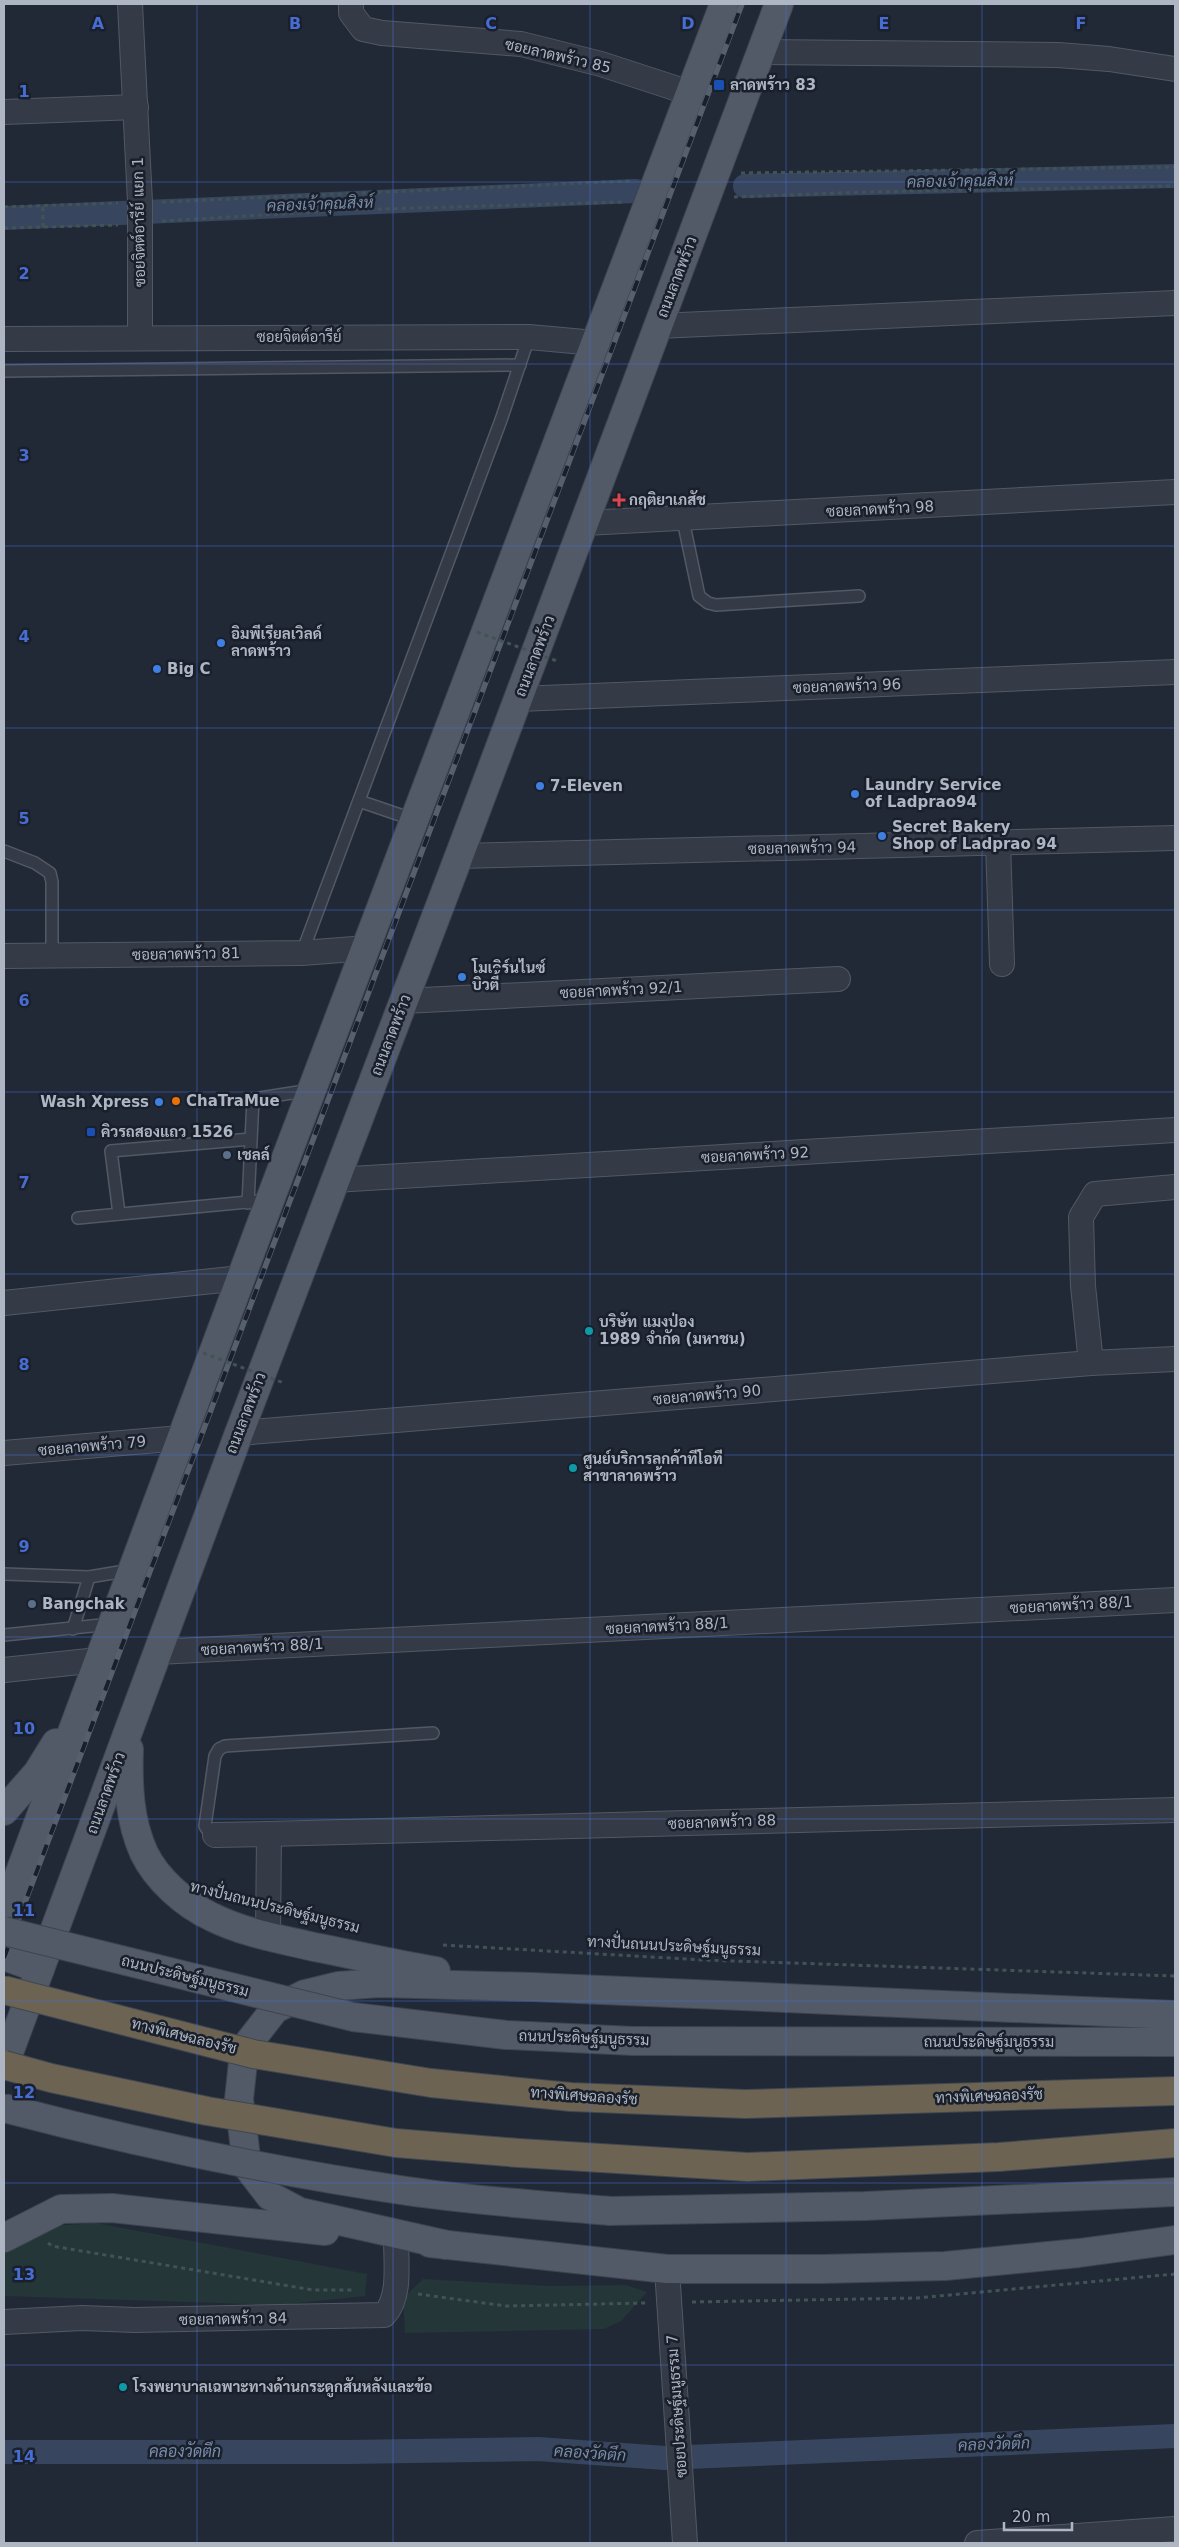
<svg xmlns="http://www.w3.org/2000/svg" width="1179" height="2547" viewBox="0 0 1179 2547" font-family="'DejaVu Sans',Sarabun,sans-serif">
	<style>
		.green { fill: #243638 }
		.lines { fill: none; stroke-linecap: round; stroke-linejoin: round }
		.canal { stroke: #37465e; stroke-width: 24 }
		.lane-casing { stroke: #525964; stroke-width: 14 }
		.street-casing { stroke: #525964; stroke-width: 26 }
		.primary-casing { stroke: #3e4450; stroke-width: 30 }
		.path { stroke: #425356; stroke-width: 3; stroke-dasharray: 4 4; stroke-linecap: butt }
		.lane { stroke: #343b46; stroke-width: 11 }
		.street { stroke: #343b46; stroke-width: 24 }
		.primary { stroke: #525a67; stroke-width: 28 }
		.rail-casing { stroke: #565f6d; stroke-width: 5.5 }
		.rail { stroke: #1a202b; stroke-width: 4; stroke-dasharray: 11; stroke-linecap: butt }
		.primary-bridge-casing { stroke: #3e4450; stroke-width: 30; stroke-linecap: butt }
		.highway-bridge-casing { stroke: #3f4651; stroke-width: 30; stroke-linecap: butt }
		.path-bridge { stroke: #425356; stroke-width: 3; stroke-dasharray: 4 4; stroke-linecap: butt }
		.primary-bridge { stroke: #525a67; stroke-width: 28 }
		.highway-bridge { stroke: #6c6352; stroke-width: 28 }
		.grid { fill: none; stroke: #486dd2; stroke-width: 1; stroke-opacity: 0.55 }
		.transit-dot { fill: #1a4fb4; stroke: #1a202b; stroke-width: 2 }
		.health-dot { fill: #e0444e; stroke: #1a202b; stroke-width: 2 }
		.shop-dot { fill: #3f7fe0; stroke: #1a202b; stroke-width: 2 }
		.food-dot { fill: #e8710a; stroke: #1a202b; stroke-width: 2 }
		.service-dot { fill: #5c6f8a; stroke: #1a202b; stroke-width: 2 }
		.culture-dot { fill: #0f9aa8; stroke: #1a202b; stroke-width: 2 }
		.labels { text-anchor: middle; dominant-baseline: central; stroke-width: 5; stroke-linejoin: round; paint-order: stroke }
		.street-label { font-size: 15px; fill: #aeb6c3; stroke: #1a202b }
		.poi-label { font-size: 15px; font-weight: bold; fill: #aeb6c3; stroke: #1a202b; text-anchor: start }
		.water-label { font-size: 16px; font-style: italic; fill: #788caa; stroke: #1a202b }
		.grid-label { font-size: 16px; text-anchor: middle; font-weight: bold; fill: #486dd2; stroke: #1a202b; stroke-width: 5; stroke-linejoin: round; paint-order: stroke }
	</style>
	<rect width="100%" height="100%" fill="#212936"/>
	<g class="green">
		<polygon points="96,2223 367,2274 365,2296 279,2305 4,2296 4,2250 54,2226"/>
		<polygon points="423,2279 550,2286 626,2285 647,2292 621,2321 604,2329 405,2333 403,2298"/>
	</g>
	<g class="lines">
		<g class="canal">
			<polyline points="745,186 1175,176"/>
			<polyline points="4,218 636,191"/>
			<polyline points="4,2452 348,2452 538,2449 665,2458 1175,2436"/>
		</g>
		<g class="lane-casing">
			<g id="lane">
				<polyline points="4,371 520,365"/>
				<polyline points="683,520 699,596 708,603 716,605 859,596"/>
				<polyline points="359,801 415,820"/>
				<polyline points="4,851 35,863 50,873 52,882 52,955"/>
				<polyline points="302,953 501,420 529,337"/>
				<polyline points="248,1203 253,1099 311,1090"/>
				<polyline points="119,1214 111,1151 251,1139"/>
				<polyline points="78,1218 269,1200"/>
				<polyline points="4,1574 89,1577 131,1570"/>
				<polyline points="73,1629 89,1577"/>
				<polyline points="4,1635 111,1624"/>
				<polyline points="215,1835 209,1832 205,1826 215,1756 219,1749 225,1746 433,1733"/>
			</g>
		</g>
		<g class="street-casing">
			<g id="street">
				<polyline points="130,4 140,202 140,338"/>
				<polyline points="351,4 351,13 363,29 382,33 521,44 601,64 690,93"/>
				<polyline points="761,52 1058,55 1109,59 1175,69"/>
				<polyline points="4,112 136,107"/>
				<polyline points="658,326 1175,303"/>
				<polyline points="4,339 529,337 595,343"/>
				<polyline points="585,523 1175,492"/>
				<polyline points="519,699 1175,672"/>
				<polyline points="998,843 1002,964"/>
				<polyline points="459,856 1175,838"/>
				<polyline points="4,956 302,953 367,948"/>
				<polyline points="404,1001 838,979"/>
				<polyline points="334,1180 1175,1130"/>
				<polyline points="4,1303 241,1278"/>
				<polyline points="1091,1363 1083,1286 1081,1217 1095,1194 1175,1187"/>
				<polyline points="239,1433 1091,1363 1175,1359"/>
				<polyline points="4,1453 181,1438"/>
				<polyline points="158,1652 1175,1600"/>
				<polyline points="4,1670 98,1660"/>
				<polyline points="215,1835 269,1834"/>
				<polyline points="268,1937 269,1834 1175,1810"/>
				<polyline points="667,2269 685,2543"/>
				<path d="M4,2322L82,2318L135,2320L384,2315C401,2298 396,2263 396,2239"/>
				<polyline points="977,2543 1175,2529"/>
			</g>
		</g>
		<g class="primary-casing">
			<g id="primary">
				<path d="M129,1749C128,1785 129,1820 144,1853C157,1880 186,1905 212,1917C244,1933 280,1939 314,1947C355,1955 395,1964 436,1971"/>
				<polyline points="4,1811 38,1772 56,1743"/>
				<polyline points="4,1915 270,1200 724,4"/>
				<polyline points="4,1956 40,1969"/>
				<polyline points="633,2041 1175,2042"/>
				<polyline points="4,2066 239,1433 459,856 779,4"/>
				<polyline points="610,2211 865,2206 1175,2192"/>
				<polyline points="4,2238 61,2209 112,2208 325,2231"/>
				<polyline points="430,2243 667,2269 822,2269 945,2266 1079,2253 1175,2240"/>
				<polyline points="447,2245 300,2212 270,2196 247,2166 239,2099 243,2062 250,2041 275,2009 305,1994 338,1986 379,1983 532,1987 1175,2015"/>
			</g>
		</g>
		<g class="path">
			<polyline points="741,173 1175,167"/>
			<polyline points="734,197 867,192 1175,186"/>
			<polyline points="162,202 630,181"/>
			<polyline points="4,207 118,203"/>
			<polyline points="162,221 348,210 622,202"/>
			<polyline points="43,227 43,206"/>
			<polyline points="4,228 118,225"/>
			<polyline points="443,1945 704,1960 1175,1976"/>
			<polyline points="48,2243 52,2246 313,2290 354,2290"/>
			<polyline points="418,2294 506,2306 646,2303"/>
			<polyline points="692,2302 917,2298 1175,2274"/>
		</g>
		<use href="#lane" class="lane"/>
		<use href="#street" class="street"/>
		<use href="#primary" class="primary"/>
		<g class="rail-casing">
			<polyline id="rail" points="4,1958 742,4"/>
		</g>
		<use href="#rail" class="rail"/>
		<g class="primary-bridge-casing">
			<g id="primary-bridge">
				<polyline points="4,1931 353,2017 506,2035 633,2041"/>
				<path d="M4,2108C137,2143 271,2171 407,2191C474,2201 542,2205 610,2211"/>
			</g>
		</g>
		<g class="highway-bridge-casing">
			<g id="highway-bridge">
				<polyline points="4,1990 253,2054 431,2083 571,2097 745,2104 1175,2091"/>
				<polyline points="4,2065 51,2078 207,2111 396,2143 519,2153 748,2167 999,2157 1175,2143"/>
			</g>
		</g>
		<g class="path-bridge">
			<polyline points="477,632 557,661"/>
			<polyline points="203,1353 284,1383"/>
		</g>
		<use href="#primary-bridge" class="primary-bridge"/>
		<use href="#highway-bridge" class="highway-bridge"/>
	</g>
	<path class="grid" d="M197,4V2543M393,4V2543M590,4V2543M786,4V2543M982,4V2543M4,182H1175M4,364H1175M4,546H1175M4,728H1175M4,910H1175M4,1092H1175M4,1274H1175M4,1455H1175M4,1637H1175M4,1819H1175M4,2001H1175M4,2183H1175M4,2365H1175"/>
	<g class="transit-dot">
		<rect x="713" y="79" width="12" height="12" rx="2.5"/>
		<rect x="86" y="1127" width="10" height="10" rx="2.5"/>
	</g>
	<path class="health-dot" d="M616.5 492.5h5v5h5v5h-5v5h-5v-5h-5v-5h5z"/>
	<g class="shop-dot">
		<circle cx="221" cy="643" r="5"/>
		<circle cx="157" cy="669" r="5"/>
		<circle cx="540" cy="786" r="5"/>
		<circle cx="855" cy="794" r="5"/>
		<circle cx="882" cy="836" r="5"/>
		<circle cx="462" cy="977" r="5"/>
		<circle cx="159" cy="1102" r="5"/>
	</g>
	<circle class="food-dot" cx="176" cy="1101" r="5"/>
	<g class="service-dot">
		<circle cx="227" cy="1155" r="5"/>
		<circle cx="32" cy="1604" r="5"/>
	</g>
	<g class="culture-dot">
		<circle cx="589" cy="1331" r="5"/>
		<circle cx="573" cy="1468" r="5"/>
		<circle cx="123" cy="2387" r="5"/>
	</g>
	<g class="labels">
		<g class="street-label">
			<text transform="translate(558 56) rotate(13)">ซอยลาดพร้าว 85</text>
			<text transform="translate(139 222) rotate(-91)">ซอยจิตต์อารีย์ แยก 1</text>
			<text transform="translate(677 277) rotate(-69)">ถนนลาดพร้าว</text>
			<text x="299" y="337">ซอยจิตต์อารีย์</text>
			<text transform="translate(880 509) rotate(-3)">ซอยลาดพร้าว 98</text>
			<text transform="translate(535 656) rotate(-69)">ถนนลาดพร้าว</text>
			<text transform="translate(847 686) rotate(-2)">ซอยลาดพร้าว 96</text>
			<text transform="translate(802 848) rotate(-1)">ซอยลาดพร้าว 94</text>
			<text transform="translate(186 954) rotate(-1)">ซอยลาดพร้าว 81</text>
			<text transform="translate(621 990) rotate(-3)">ซอยลาดพร้าว 92/1</text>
			<text transform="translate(391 1035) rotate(-69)">ถนนลาดพร้าว</text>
			<text transform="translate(755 1155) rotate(-3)">ซอยลาดพร้าว 92</text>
			<text transform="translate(707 1395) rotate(-5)">ซอยลาดพร้าว 90</text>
			<text transform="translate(246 1413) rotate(-69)">ถนนลาดพร้าว</text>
			<text transform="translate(92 1446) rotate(-5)">ซอยลาดพร้าว 79</text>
			<text transform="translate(1071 1605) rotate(-3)">ซอยลาดพร้าว 88/1</text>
			<text transform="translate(667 1626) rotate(-3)">ซอยลาดพร้าว 88/1</text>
			<text transform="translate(262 1647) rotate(-3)">ซอยลาดพร้าว 88/1</text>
			<text transform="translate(106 1793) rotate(-70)">ถนนลาดพร้าว</text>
			<text transform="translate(722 1822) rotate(-2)">ซอยลาดพร้าว 88</text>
			<text transform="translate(275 1907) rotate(14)">ทางปั่นถนนประดิษฐ์มนูธรรม</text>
			<text transform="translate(674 1946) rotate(3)">ทางปั่นถนนประดิษฐ์มนูธรรม</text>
			<text transform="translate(185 1976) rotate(14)">ถนนประดิษฐ์มนูธรรม</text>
			<text transform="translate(184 2036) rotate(14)">ทางพิเศษฉลองรัช</text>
			<text transform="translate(584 2038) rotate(2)">ถนนประดิษฐ์มนูธรรม</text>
			<text x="989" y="2042">ถนนประดิษฐ์มนูธรรม</text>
			<text transform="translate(584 2096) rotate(4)">ทางพิเศษฉลองรัช</text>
			<text transform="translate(989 2096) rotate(-2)">ทางพิเศษฉลองรัช</text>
			<text transform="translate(233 2319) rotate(-1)">ซอยลาดพร้าว 84</text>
			<text transform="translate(677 2406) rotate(-94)">ซอยประดิษฐ์มนูธรรม 7</text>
		</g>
		<g class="poi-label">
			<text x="730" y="85">ลาดพร้าว 83</text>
			<text x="629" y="500">กฤติยาเภสัช</text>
			<text x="231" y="634">อิมพีเรียลเวิลด์<tspan x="231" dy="17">ลาดพร้าว</tspan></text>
			<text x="167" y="669">Big C</text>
			<text x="865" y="785">Laundry Service<tspan x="865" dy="17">of Ladprao94</tspan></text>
			<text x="550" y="786">7-Eleven</text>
			<text x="892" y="827">Secret Bakery<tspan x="892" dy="17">Shop of Ladprao 94</tspan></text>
			<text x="472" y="968">โมเดิร์นไนซ์<tspan x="472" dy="17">บิวตี้</tspan></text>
			<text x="186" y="1101">ChaTraMue</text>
			<text x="149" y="1102" text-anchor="end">Wash Xpress</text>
			<text x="101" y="1132">คิวรถสองแถว 1526</text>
			<text x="237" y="1155">เชลล์</text>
			<text x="599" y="1322">บริษัท แมงป่อง<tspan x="599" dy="17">1989 จำกัด (มหาชน)</tspan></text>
			<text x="583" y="1459">ศูนย์บริการลูกค้าทีโอที<tspan x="583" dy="17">สาขาลาดพร้าว</tspan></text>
			<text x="42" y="1604">Bangchak</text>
			<text x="133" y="2387">โรงพยาบาลเฉพาะทางด้านกระดูกสันหลังและข้อ</text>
		</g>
		<g class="water-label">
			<text transform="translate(960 181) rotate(-1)">คลองเจ้าคุณสิงห์</text>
			<text transform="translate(320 204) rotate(-2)">คลองเจ้าคุณสิงห์</text>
			<text transform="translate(994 2444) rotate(-2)">คลองวัดตึก</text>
			<text x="185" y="2451">คลองวัดตึก</text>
			<text transform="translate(590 2453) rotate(4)">คลองวัดตึก</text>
		</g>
	</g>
	<g class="grid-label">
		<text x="98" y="29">A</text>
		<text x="295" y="29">B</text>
		<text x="491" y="29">C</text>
		<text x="688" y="29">D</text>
		<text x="884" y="29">E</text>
		<text x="1081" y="29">F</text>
		<text x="24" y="97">1</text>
		<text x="24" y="279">2</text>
		<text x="24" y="461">3</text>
		<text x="24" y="642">4</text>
		<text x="24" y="824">5</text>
		<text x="24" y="1006">6</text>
		<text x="24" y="1188">7</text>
		<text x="24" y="1370">8</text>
		<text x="24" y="1552">9</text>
		<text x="24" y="1734">10</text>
		<text x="24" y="1916">11</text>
		<text x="24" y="2098">12</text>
		<text x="24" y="2280">13</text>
		<text x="24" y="2462">14</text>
	</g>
	<rect width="1179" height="2547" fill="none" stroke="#aeb6c3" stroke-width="10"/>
	<path d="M1004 2522v8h68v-8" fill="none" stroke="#aeb6c3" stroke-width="2.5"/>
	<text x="1012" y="2522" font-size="15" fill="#aeb6c3" stroke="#1a202b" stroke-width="4" paint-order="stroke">20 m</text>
</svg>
